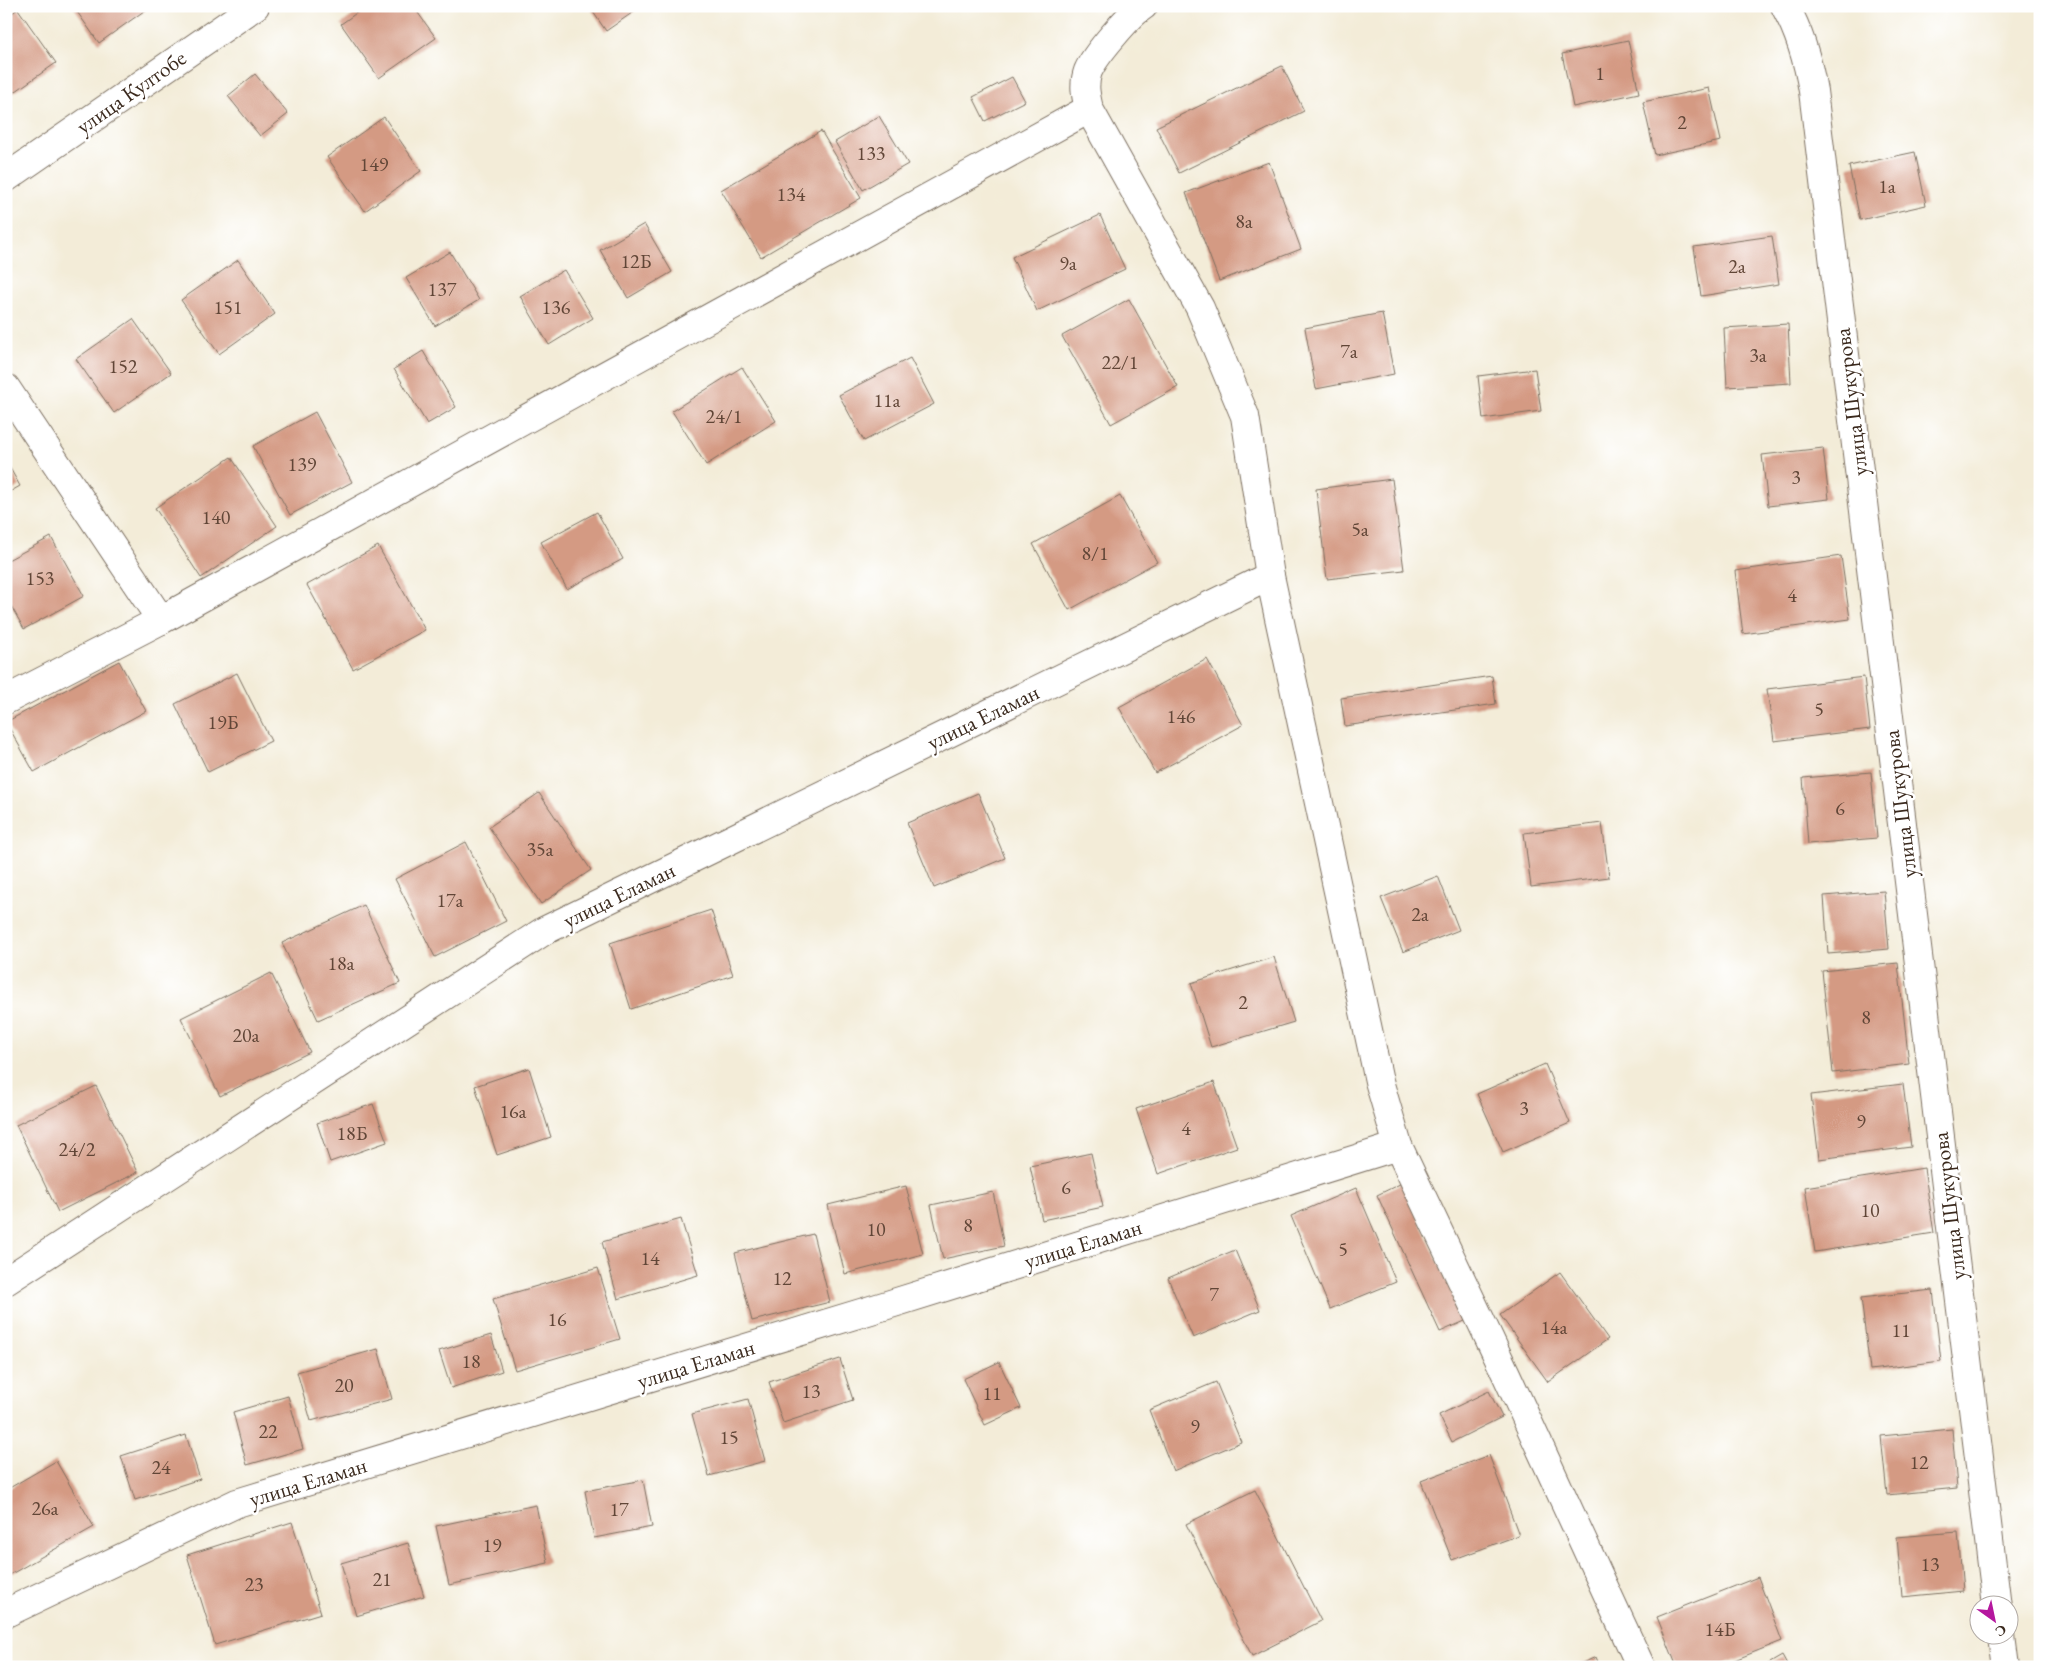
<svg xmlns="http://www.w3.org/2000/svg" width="2046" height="1673" viewBox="0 0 2046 1673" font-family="'EB Garamond',serif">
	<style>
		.building { fill: #d49a83 }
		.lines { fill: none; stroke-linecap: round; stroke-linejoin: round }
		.minor-casing { stroke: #7b6e5f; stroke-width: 30 }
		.minor { stroke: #fff; stroke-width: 28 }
		.labels { text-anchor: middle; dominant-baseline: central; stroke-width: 5; stroke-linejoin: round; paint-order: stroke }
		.number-label { font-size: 20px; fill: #614637 }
		.street-label { font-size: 22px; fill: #3b2a1e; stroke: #fff }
	</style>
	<rect width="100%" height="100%" fill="#fff"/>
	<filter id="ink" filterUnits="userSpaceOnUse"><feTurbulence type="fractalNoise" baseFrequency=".02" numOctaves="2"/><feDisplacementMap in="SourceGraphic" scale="10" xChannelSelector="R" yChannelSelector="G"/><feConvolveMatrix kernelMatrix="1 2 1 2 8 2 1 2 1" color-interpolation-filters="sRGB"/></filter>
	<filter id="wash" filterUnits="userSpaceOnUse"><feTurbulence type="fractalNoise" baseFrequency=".0096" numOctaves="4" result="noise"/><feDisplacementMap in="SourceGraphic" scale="20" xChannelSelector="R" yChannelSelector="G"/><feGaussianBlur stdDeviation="1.12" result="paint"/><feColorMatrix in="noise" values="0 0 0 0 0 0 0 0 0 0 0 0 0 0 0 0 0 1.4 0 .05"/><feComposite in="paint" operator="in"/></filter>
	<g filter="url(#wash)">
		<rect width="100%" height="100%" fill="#f3ecd8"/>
		<g id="blocks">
			<g class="building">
				<polygon points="73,6 151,6 99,43"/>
				<polygon points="366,6 413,6 436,38 379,78 341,24"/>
				<polygon points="589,6 642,6 606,31"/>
				<polygon points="18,9 56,63 6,98 6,17"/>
				<polygon points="1628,40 1639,93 1573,107 1562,54"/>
				<polygon points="1282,66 1304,111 1179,173 1156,127"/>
				<polygon points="255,74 288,114 260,136 228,96"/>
				<polygon points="1012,77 1025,101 985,121 973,97"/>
				<polygon points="1709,88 1721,141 1655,155 1643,102"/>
				<polygon points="879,116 908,164 863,190 835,142"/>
				<polygon points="384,117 421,171 365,211 327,157"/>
				<polygon points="821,131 861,198 761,257 721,190"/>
				<polygon points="1915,152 1926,205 1860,220 1849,166"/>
				<polygon points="1269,162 1301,249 1219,281 1186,193"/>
				<polygon points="1100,215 1125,269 1037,311 1012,257"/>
				<polygon points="644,224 672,272 628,298 600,250"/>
				<polygon points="1772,236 1779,284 1701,296 1694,247"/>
				<polygon points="450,252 479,300 435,326 406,278"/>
				<polygon points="238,260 275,314 219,354 181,300"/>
				<polygon points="564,270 593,318 549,345 520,296"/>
				<polygon points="1129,299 1178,387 1111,424 1062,336"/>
				<polygon points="1382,313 1394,374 1316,389 1305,328"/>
				<polygon points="133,319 171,373 114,413 76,359"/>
				<polygon points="1788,324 1791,383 1727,387 1724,328"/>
				<polygon points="423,351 456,407 427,424 394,369"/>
				<polygon points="910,358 934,404 864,441 839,395"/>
				<polygon points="742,367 776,421 706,465 672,411"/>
				<polygon points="1535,369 1541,411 1483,419 1478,376"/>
				<polygon points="315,412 352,482 290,515 253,446"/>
				<polygon points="1823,448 1829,499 1768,506 1762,455"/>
				<polygon points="231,457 277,526 201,578 155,508"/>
				<polygon points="6,461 20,486 6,494"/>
				<polygon points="1392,479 1404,570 1327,579 1316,489"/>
				<polygon points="1120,496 1157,562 1069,610 1033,544"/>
				<polygon points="597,512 623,559 567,589 541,542"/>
				<polygon points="51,537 84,596 24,629 6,597 6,561"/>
				<polygon points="378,546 425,630 353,669 307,585"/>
				<polygon points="1841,556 1850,619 1743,634 1735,571"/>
				<polygon points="1207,659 1243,725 1155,773 1119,707"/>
				<polygon points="119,661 146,711 34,772 6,722"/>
				<polygon points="237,673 271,741 208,772 175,704"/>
				<polygon points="1492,676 1496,704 1345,726 1341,698"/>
				<polygon points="1864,677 1870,729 1774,741 1767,689"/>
				<polygon points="1871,772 1877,838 1808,844 1803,778"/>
				<polygon points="539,793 591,870 541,904 489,827"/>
				<polygon points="978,793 1005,858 934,888 907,823"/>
				<polygon points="1602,823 1609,877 1531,887 1524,833"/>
				<polygon points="466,842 506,921 435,957 395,879"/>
				<polygon points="1438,876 1459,930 1403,952 1381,898"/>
				<polygon points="1884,891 1889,949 1828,954 1824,896"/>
				<polygon points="364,905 400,983 318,1020 282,943"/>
				<polygon points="711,910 733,975 631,1009 610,943"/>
				<polygon points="1274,957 1294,1022 1211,1047 1191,983"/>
				<polygon points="1898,963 1909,1064 1833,1073 1822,971"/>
				<polygon points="271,973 310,1052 220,1096 181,1018"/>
				<polygon points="1545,1064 1570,1123 1503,1152 1477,1094"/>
				<polygon points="529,1068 551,1137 497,1155 475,1086"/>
				<polygon points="1214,1082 1237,1147 1158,1174 1136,1109"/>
				<polygon points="1903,1084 1911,1147 1819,1159 1811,1095"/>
				<polygon points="96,1086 138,1172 58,1212 16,1125"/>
				<polygon points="373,1104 387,1142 330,1162 317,1123"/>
				<polygon points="1091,1153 1103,1207 1042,1220 1030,1166"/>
				<polygon points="1924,1168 1934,1233 1815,1252 1805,1187"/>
				<polygon points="1402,1183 1465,1321 1440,1332 1377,1195"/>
				<polygon points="906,1186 923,1254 845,1274 828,1205"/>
				<polygon points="1356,1188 1396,1282 1330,1309 1291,1216"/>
				<polygon points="993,1192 1004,1246 943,1259 931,1205"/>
				<polygon points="681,1219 698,1275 618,1299 602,1242"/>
				<polygon points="813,1234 830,1302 752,1321 735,1253"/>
				<polygon points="1235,1250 1260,1310 1193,1338 1168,1278"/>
				<polygon points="598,1268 620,1339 515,1370 493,1299"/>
				<polygon points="1560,1272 1608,1339 1548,1382 1500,1315"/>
				<polygon points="1933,1290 1941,1361 1870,1370 1861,1298"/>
				<polygon points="491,1335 502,1371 451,1388 439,1351"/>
				<polygon points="378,1349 392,1399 311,1421 297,1372"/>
				<polygon points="840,1359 853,1400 783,1423 769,1382"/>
				<polygon points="999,1362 1021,1408 985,1425 963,1379"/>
				<polygon points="1216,1382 1241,1442 1173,1471 1149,1410"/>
				<polygon points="1489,1391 1502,1417 1452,1442 1439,1415"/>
				<polygon points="288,1396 303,1449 247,1465 233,1412"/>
				<polygon points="748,1399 765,1461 709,1476 692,1414"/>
				<polygon points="1952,1429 1957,1488 1887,1495 1881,1436"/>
				<polygon points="186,1435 200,1479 135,1500 121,1456"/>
				<polygon points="1489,1455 1519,1535 1452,1560 1421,1481"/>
				<polygon points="56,1461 94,1527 6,1577 6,1490"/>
				<polygon points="643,1480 652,1527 594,1538 585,1491"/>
				<polygon points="1255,1490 1321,1621 1252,1656 1186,1524"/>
				<polygon points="536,1505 548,1563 449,1585 436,1526"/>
				<polygon points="292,1522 321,1613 215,1645 187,1555"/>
				<polygon points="1958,1532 1963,1591 1902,1597 1897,1537"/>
				<polygon points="408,1543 424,1596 356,1616 341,1563"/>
				<polygon points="1758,1577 1782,1641 1717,1667 1677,1667 1657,1617"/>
				<polygon points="1782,1656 1788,1667 1763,1667"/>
				<polygon points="1596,1657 1600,1667 1573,1667"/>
			</g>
		</g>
	</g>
	<g filter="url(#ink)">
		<use href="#blocks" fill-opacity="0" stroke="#7b6e5f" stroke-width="1"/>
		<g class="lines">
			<g class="minor-casing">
				<g id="minor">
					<path d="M1143,6C1129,15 1095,55 1088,71C1083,85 1086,96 1089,109L1200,308L1245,416L1270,576L1379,1081L1398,1146L1506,1374L1641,1667"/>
					<path d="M1785,6C1800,33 1808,61 1813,91L1997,1606"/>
					<polyline points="6,178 255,6"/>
					<polyline points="6,388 161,620"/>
					<polyline points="6,700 161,620 1089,109"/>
					<polyline points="6,1281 544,931 1270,576"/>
					<polyline points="6,1613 237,1503 884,1306 1398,1146"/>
					<polyline points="2001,1636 2005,1667"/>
				</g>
			</g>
			<use href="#minor" class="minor"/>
		</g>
	</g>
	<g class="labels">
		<g class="number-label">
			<text x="1600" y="73">1</text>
			<text x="1682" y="122">2</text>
			<text x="871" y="153">133</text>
			<text x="374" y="164">149</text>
			<text x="1887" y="186">1а</text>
			<text x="791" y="194">134</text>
			<text x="1244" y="221">8а</text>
			<text x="636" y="261">12Б</text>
			<text x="1068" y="263">9а</text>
			<text x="1737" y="266">2а</text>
			<text x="442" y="289">137</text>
			<text x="228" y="307">151</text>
			<text x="556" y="307">136</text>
			<text x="1349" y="351">7а</text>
			<text x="1758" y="355">3а</text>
			<text x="1120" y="362">22/1</text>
			<text x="123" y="366">152</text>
			<text x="887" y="400">11а</text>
			<text x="724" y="416">24/1</text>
			<text x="302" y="464">139</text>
			<text x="1796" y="477">3</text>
			<text x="216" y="517">140</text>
			<text x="1360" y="529">5а</text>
			<text x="1095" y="553">8/1</text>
			<text x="40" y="578">153</text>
			<text x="1792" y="595">4</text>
			<text x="1819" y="709">5</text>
			<text x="1181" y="716">146</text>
			<text x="223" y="722">19Б</text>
			<text x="1840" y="808">6</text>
			<text x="540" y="849">35а</text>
			<text x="450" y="900">17а</text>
			<text x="1420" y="914">2а</text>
			<text x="341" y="963">18а</text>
			<text x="1243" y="1002">2</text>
			<text x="1866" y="1017">8</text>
			<text x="246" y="1035">20а</text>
			<text x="1524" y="1108">3</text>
			<text x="513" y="1111">16а</text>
			<text x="1861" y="1121">9</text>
			<text x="1186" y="1128">4</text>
			<text x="352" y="1133">18Б</text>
			<text x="77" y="1149">24/2</text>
			<text x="1066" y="1187">6</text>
			<text x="1870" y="1210">10</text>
			<text x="968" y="1225">8</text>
			<text x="876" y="1229">10</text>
			<text x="1343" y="1249">5</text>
			<text x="650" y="1258">14</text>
			<text x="782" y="1278">12</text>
			<text x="1214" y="1294">7</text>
			<text x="557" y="1319">16</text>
			<text x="1554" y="1327">14а</text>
			<text x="1901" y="1330">11</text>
			<text x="471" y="1361">18</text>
			<text x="344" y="1385">20</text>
			<text x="811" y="1391">13</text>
			<text x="992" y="1393">11</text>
			<text x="1195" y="1426">9</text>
			<text x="268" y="1431">22</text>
			<text x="729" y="1437">15</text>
			<text x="1919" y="1462">12</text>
			<text x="161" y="1467">24</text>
			<text x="45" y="1508">26а</text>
			<text x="619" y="1509">17</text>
			<text x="492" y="1545">19</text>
			<text x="1930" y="1564">13</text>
			<text x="382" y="1579">21</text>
			<text x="254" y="1584">23</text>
			<text x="1720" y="1629">14Б</text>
		</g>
		<g class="street-label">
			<text transform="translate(131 92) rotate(-35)">улица Култобе</text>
			<text transform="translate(1851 402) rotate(-97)">улица Шукурова</text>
			<text transform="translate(983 717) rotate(-26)">улица Еламан</text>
			<text transform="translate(1900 804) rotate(-97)">улица Шукурова</text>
			<text transform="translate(619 895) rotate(-26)">улица Еламан</text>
			<text transform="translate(1949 1206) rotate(-97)">улица Шукурова</text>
			<text transform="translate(1083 1244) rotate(-17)">улица Еламан</text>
			<text transform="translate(696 1364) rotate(-17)">улица Еламан</text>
			<text transform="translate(308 1482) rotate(-17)">улица Еламан</text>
		</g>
	</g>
	<rect width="2046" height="1673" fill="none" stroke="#fff" stroke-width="25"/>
	<g transform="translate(1994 1620) rotate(147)"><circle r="24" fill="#ffffff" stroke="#b1aaa5"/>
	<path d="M0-4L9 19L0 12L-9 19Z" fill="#b5179e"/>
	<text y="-8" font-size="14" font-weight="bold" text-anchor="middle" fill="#3b2a1e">С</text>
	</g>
</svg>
